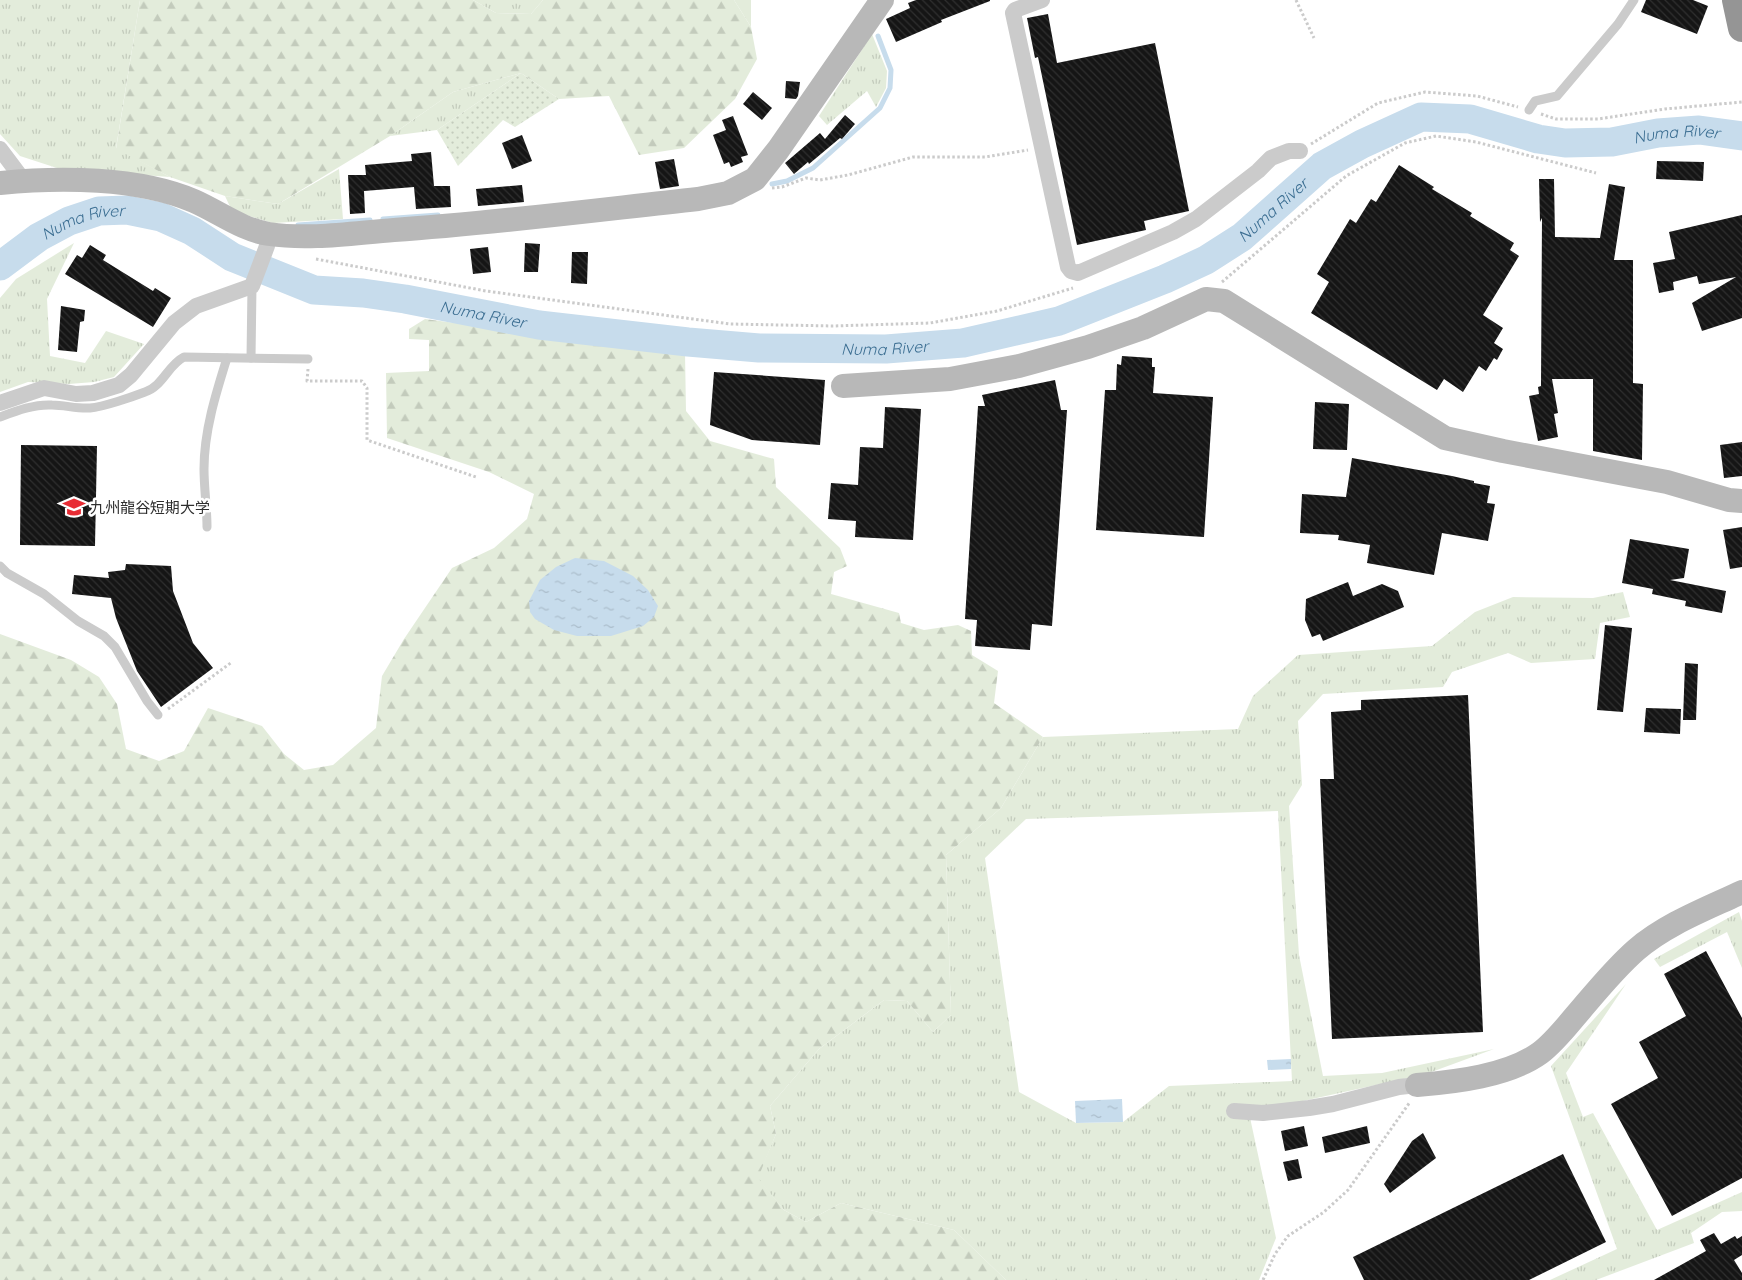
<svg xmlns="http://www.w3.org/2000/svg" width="1742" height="1280" viewBox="0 0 1742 1280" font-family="Quicksand,'Noto Sans JP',sans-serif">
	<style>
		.grass { fill: url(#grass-tufts); fill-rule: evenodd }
		.forest { fill: url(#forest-firs) }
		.garden { fill: url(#garden-dots) }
		.water { fill: url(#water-ripples) }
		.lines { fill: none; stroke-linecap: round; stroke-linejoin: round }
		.stream { stroke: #c7dcec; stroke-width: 5 }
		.river { stroke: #c7dcec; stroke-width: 29 }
		.building { fill: url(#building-back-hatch) }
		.path { stroke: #cbcbcb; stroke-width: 3; stroke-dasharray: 2.5 2.5; stroke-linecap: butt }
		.lane { stroke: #cbcbcb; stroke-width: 9 }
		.street { stroke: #cbcbcb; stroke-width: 16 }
		.secondary { stroke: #b8b8b8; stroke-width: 24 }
		.highway { stroke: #959595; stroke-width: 28 }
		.labels { text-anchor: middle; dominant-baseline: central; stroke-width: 5; stroke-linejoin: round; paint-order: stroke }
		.poi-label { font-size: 15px; fill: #2e2e2e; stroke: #fff; text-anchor: start }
		.water-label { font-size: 16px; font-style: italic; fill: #3a6d91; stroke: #fff }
	</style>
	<defs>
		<pattern id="grass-tufts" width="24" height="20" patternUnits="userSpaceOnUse" patternTransform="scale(1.25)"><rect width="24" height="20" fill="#e3ecdb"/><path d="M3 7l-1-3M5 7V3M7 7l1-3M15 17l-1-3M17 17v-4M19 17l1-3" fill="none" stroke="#c3cbbc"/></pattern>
		<pattern id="forest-firs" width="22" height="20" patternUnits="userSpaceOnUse" patternTransform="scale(1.25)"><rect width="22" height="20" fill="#e3ecdb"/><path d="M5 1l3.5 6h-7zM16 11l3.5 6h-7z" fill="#c3cbbc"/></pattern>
		<pattern id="garden-dots" width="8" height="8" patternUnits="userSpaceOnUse" patternTransform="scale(1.25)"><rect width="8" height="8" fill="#e3ecdb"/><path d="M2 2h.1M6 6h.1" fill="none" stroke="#c3cbbc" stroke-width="1.8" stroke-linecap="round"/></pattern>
		<pattern id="water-ripples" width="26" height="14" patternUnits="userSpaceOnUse" patternTransform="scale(1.25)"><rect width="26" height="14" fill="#c7dcec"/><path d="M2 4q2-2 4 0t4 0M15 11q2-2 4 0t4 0" fill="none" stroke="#abbdcb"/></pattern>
		<pattern id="building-back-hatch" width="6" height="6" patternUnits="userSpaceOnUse" patternTransform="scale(1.25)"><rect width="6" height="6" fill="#151515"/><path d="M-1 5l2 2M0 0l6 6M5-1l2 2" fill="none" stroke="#2f2f2f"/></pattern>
	</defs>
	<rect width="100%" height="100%" fill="#fff"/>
	<g class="grass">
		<polygon points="0,0 140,0 116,148 170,177 60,169 20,156 0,134"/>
		<polygon points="473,0 543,0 531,14 496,13"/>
		<polygon points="734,0 751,0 751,27"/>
		<polygon points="872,34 887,71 886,88 876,107 867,91 827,125 819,116"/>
		<polygon points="521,73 437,130 390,136 453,92"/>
		<polygon points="339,169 343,219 273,223 232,211 225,196 278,204"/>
		<polygon points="74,243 47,299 50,356 85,363 106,331 144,344 114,377 94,382 69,384 28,382 0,392 0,298 16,279"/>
		<path d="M1623,592L1630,617L1600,623L1595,659L1531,663L1508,653L1452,672L1443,687L1323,694L1298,721L1302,785L1289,806L1299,955L1323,1076L1382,1073L1494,1049L1426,1074L1249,1113L1276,1238L1259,1280H1006L954,1230L841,1203L806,1222L784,1210L757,1178L776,1134L770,1106L819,1049L884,1000L907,1001L933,1032L951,1015L946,855L1001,808L1043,737L1238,729L1253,696L1298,655L1432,646L1475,612L1513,597L1593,598ZM1278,811L1292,1081L1169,1086L1123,1122L1076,1123L1019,1092L985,858L1026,819Z"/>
		<polygon points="1739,912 1742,921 1742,968 1727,932 1660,967 1654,959"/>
		<polygon points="1626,984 1566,1073 1583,1117 1593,1113 1657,1230 1742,1192 1742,1211 1722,1212 1691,1233 1694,1243 1596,1280 1550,1280 1617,1249 1551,1066"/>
	</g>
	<g class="forest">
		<polygon points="140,0 473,0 496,13 531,14 543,0 734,0 751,27 757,59 735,99 684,148 639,155 609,96 559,99 521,73 453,92 390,136 278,204 225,196 170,177 116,149"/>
		<polygon points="425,319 455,323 488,323 685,353 686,411 710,441 774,459 776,487 840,548 847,566 834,572 831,594 899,613 901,623 924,630 958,625 971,631 972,655 998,671 994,703 1043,737 1001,808 946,855 951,1015 933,1032 907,1001 884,1000 819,1049 770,1106 776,1134 758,1178 784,1210 806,1222 841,1203 954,1230 1006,1280 0,1280 0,634 71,660 99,677 117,704 126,749 159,761 184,751 208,708 262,726 284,754 304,770 333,765 376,728 382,676 404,639 452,568 494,548 527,519 534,494 489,472 387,438 386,373 429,371 429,340 409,339 409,329"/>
	</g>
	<polygon class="garden" points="521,73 559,99 515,127 503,120 458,166 437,130"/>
	<g class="water">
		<polygon points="575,558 604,561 633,576 648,590 658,606 654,617 643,626 611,636 577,636 554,630 535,619 530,612 529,601 540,580 556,567"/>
		<polygon points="1291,1059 1291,1069 1268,1070 1267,1060"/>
		<polygon points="1122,1099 1123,1122 1076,1123 1075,1101"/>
	</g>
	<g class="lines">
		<g class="stream">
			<polyline points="772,184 787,181 813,168 880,108 890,88 891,70 878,36"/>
			<polyline points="383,219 438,215"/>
			<polyline points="298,225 370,220"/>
		</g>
		<path class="river" id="s1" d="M0,266L39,237L69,221L99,211L127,210L161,217L192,231L232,257L314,290L363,293L405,299L539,325L688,342L759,348L886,349L963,343L1059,321L1165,279L1206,260L1242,237L1322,166L1362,144L1421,117L1470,119L1538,139L1565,143L1612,142L1658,133L1699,130L1742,136"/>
	</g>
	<g class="building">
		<polygon points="916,0 990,0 990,1 941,20 942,22 896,42 886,19 910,8 908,3"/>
		<polygon points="1646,0 1693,0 1708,6 1697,34 1641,12"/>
		<polygon points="1048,14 1057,63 1155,43 1189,211 1144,221 1146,230 1077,245 1038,57 1035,58 1027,18"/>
		<polygon points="786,81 800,82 798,96 796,99 785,98"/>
		<polygon points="753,92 772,108 762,120 743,104"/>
		<polygon points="845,115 855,124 842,139 840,138 809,164 808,162 794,174 785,163 820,133 825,139"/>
		<polygon points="733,116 748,155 741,157 743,162 731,167 729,162 724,164 713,135 726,130 722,120"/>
		<polygon points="522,135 532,161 512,169 502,143"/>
		<polygon points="431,152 434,186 450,186 451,207 416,209 414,187 364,191 365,213 350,214 348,175 366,175 365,165 412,161 411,154"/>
		<polygon points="674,159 679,186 660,189 655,162"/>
		<polygon points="1657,161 1704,162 1703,181 1656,179"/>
		<polygon points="1399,165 1434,187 1432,189 1472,213 1470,216 1514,243 1510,250 1519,256 1483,315 1503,328 1494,343 1503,349 1497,360 1494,358 1486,371 1479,366 1463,392 1444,379 1437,390 1311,313 1329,282 1317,274 1350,219 1356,223 1371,199 1376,202"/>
		<polygon points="1539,179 1554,179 1555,237 1600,238 1609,184 1625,187 1614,260 1633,260 1633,383 1643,384 1642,460 1593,451 1593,379 1552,379 1558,413 1554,414 1558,437 1538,441 1529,396 1539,394 1538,387 1541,386 1542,218 1540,222"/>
		<polygon points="522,185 524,202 478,206 476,189"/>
		<polygon points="1742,215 1742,318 1702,331 1692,303 1736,277 1699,284 1697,276 1673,282 1674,290 1659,293 1653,263 1675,259 1669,232"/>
		<polygon points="525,243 540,244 538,272 524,272"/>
		<polygon points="90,245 106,255 103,260 153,291 155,288 171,298 153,327 65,274 77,255 82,258"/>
		<polygon points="488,247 491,272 473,274 470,249"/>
		<polygon points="572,252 588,252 587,284 571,283"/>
		<polygon points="61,306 85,310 84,321 80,322 77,352 58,350"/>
		<polygon points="1122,356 1152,358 1152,367 1155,367 1153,393 1213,397 1204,537 1096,530 1105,390 1116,390 1117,364 1121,365"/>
		<polygon points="714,372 825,380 820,445 752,440 710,425"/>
		<polygon points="1055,380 1061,410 1067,410 1052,626 1032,624 1030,650 975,646 977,620 965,619 978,406 985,406 982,395"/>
		<polygon points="1315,402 1349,404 1347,450 1313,449"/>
		<polygon points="885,407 921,409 913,540 855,537 856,521 828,519 831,483 858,485 860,447 883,448"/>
		<polygon points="1742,442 1742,476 1724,478 1720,445"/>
		<polygon points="21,445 97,446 95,546 20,545"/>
		<polygon points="1352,458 1452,476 1474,481 1474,483 1490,486 1487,503 1495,504 1488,541 1442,533 1434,575 1367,563 1370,545 1338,540 1339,535 1300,533 1302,494 1346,497"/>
		<polygon points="1742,527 1742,567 1730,569 1723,530"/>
		<polygon points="1630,539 1689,549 1684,578 1670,580 1726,591 1722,613 1685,606 1686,601 1652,594 1653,589 1622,583"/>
		<polygon points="126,564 171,566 173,591 193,643 213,668 161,707 137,671 116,618 111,598 72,594 74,575 109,578 108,572 125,570"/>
		<polygon points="1348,582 1353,596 1382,584 1398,591 1404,607 1323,641 1320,634 1312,637 1305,620 1306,599"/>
		<polygon points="1605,625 1632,628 1623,712 1597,710"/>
		<polygon points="1685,663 1698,664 1696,720 1683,720"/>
		<polygon points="1468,695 1483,1032 1332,1039 1320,779 1334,779 1331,712 1361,710 1361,700"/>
		<polygon points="1646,708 1681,709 1680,734 1644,732"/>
		<polygon points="1706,951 1742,1018 1742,1178 1672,1216 1611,1104 1658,1078 1639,1042 1686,1016 1664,974"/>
		<polygon points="1304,1126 1308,1146 1285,1151 1281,1131"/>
		<polygon points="1367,1126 1370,1143 1325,1153 1322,1137"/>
		<polygon points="1423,1133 1436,1158 1390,1193 1384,1184 1412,1141"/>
		<polygon points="1563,1154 1606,1242 1529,1280 1364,1280 1353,1257"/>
		<polygon points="1298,1159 1302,1178 1288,1181 1283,1162"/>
		<polygon points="1714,1233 1721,1244 1735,1236 1737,1239 1742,1236 1742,1255 1734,1260 1742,1273 1742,1280 1654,1280 1706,1251 1700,1240"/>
	</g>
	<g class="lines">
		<g class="path">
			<polyline points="1296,0 1314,38"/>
			<polyline points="1541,114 1556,119 1598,119 1665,109 1742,102"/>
			<polyline points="1311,144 1378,103 1425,92 1477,96 1518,107"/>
			<polyline points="772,188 782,187 806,178 820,180 848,175 913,157 985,157 1028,150"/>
			<polyline points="316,259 486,291 730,324 833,326 930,323 997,311 1073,288"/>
			<polyline points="1222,282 1346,176 1405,143 1436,136 1476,142 1596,173"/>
			<polyline points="308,369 307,381 362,381 367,388 367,440 476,477"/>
			<polyline points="168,709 232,662"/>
			<polyline points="1263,1280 1275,1254 1288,1236 1324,1212 1348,1190 1410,1102"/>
		</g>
		<g class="lane">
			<polyline points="1529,110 1535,101 1557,96 1618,24 1634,0"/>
			<polyline points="251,358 252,286"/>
			<path d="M0,417C16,411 34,404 52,405C65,405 77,409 90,408C103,407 132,397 145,392C163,386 168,365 184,357L308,359"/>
			<path d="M207,527C207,508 204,488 204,469C204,431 216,393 227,358"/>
			<polyline points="0,566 7,573 44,594 78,621 104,636 115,647 147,701 158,715"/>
		</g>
		<g class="street">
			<polyline points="1042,0 1015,10 1013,13 1068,267 1071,271 1078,273 1173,232 1196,219 1258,171 1271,158 1289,151 1300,151"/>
			<polyline points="0,149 24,181"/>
			<polyline points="0,403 44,388 76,394 93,393 119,385 131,375 174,323 196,306 252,286 267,246 269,234"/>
			<polyline points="1234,1111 1263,1113 1309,1108 1333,1104 1399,1087 1417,1085"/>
		</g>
		<g class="secondary">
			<path d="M0,183C59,177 138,177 194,201C219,212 242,230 269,234C310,240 353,233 394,230C496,223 597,210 698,199L728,193L755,179L778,150L882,0"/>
			<polyline points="843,386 950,379 1019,366 1088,347 1143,328 1206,299 1224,301 1445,438 1503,451 1667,482 1729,500 1742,501"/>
			<path d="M1417,1085C1455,1082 1508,1076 1540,1053C1552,1044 1562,1032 1572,1020C1592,997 1612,971 1636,950C1666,924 1706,909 1742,892"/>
		</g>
		<polyline class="highway" points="1736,0 1742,28"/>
	</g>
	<defs>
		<g id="university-bare" transform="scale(1.725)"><path d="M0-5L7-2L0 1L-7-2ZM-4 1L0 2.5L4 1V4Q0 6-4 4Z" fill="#e82c34" stroke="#fff" stroke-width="2.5" paint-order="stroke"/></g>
	</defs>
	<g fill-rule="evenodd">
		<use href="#university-bare" x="74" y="507"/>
	</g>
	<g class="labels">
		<g class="poi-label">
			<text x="90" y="507">九州龍谷短期大学</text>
		</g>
		<g class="water-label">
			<text stroke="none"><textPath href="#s1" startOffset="1778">Numa River</textPath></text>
			<text stroke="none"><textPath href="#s1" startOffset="1342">Numa River</textPath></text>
			<text stroke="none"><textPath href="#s1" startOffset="96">Numa River</textPath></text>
			<text stroke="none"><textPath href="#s1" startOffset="518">Numa River</textPath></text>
			<text stroke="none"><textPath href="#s1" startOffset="922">Numa River</textPath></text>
		</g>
	</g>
</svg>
